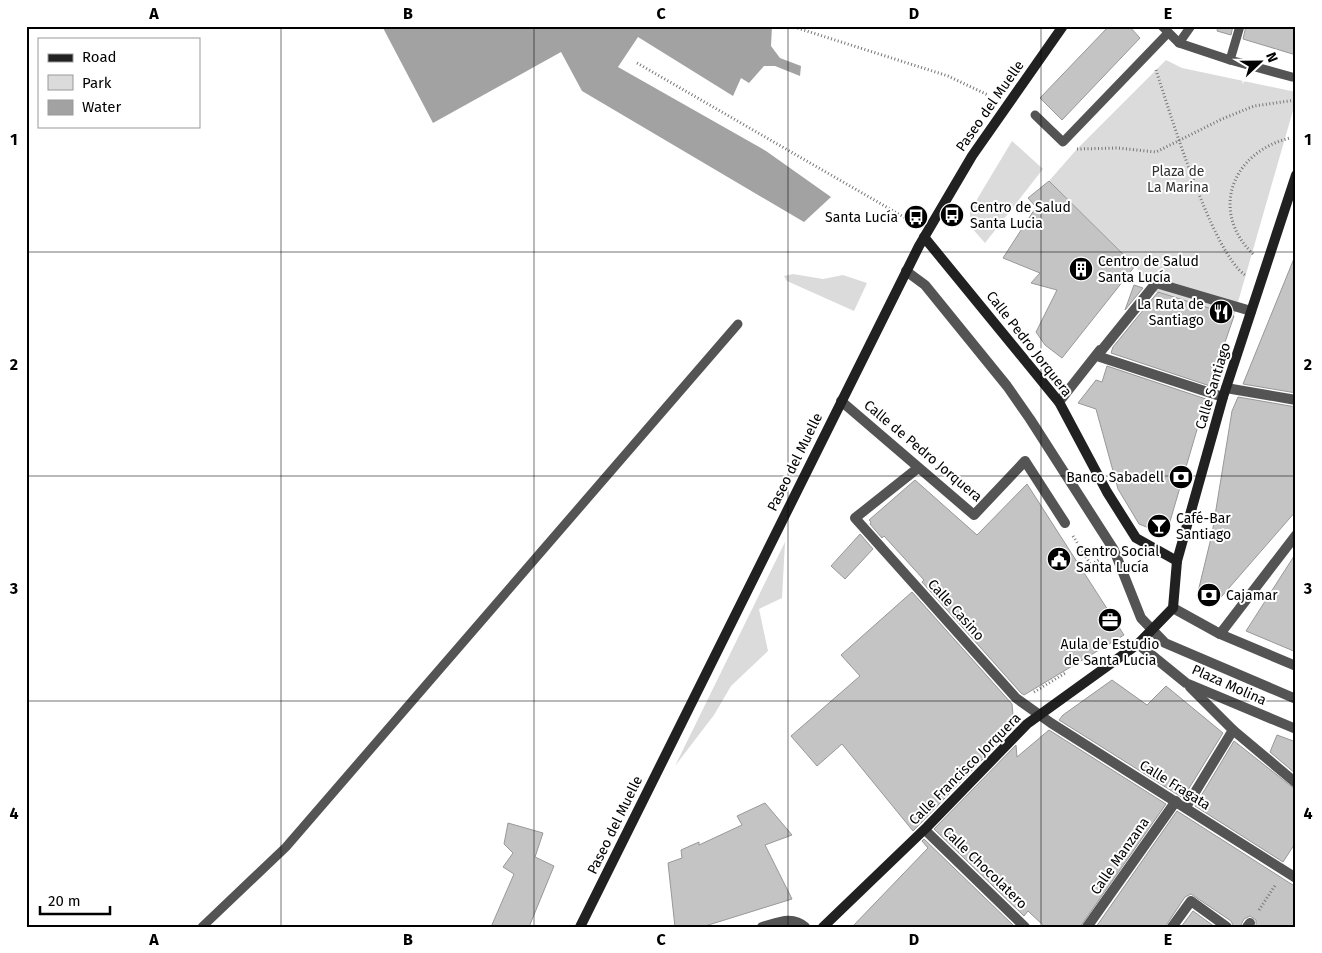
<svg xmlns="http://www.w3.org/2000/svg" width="1322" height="953" viewBox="0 0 1322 953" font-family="'Fira Sans',sans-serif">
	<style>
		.green { fill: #dbdbdb }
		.water { fill: #a2a2a2 }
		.building { fill: #c4c4c4; stroke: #989898 }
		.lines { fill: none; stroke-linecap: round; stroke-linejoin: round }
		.path { stroke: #767676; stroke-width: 3; stroke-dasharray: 1 2.5; stroke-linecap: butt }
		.lane { stroke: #545454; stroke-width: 9 }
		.street { stroke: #545454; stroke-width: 10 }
		.secondary { stroke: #212121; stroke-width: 10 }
		.grid { fill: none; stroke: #000; stroke-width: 1; stroke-opacity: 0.55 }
		.labels { text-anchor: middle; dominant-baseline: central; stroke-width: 4; stroke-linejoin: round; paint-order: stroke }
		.street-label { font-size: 14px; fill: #000; stroke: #fff }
		.park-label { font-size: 14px; fill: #323232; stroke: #fff }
		.poi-label { font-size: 14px; fill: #000; stroke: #fff; text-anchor: start }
		.neatline { fill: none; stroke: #000; stroke-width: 2 }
		.grid-label { font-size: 16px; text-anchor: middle; font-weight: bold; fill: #000 }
	</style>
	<rect width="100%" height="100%" fill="#fff"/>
	<g class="green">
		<polygon points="1166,60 1182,68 1296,92 1296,100 1234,316 1156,292 1135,266 1049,181 1077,149"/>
		<polygon points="1012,141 1043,169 985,243 970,226 970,211"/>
		<polygon points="793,274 823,279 843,275 867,283 854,311 787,281 784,276"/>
		<polygon points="785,542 782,598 759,609 768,651 731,686 714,715 675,766"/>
	</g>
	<polygon class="water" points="382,26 772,26 771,46 780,58 801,66 800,76 775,66 764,66 749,83 741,78 733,96 638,37 618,67 766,151 831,197 804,222 582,91 561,52 433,123"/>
	<g class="building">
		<polygon points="1109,26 1129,26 1140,38 1062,120 1040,98"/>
		<polygon points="1218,26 1233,26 1231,35 1217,31"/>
		<polygon points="1246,26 1296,26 1296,55 1243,39"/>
		<polygon points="1049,181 1135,266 1062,358 1045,345 1036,332 1057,290 1031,283 1040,273 1003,258 1036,207 1028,198"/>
		<polygon points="1295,256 1296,393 1243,384"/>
		<polygon points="1134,285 1143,288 1125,310"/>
		<polygon points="1158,292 1234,316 1210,386 1111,353 1113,347"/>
		<polygon points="1107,366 1206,399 1166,535 1139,524 1118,489 1096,409 1078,403 1096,380 1102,382"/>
		<polygon points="1238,397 1296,407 1296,511 1215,604 1197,596 1212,534 1232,411"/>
		<polygon points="915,480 977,535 1027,484 1124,635 1024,695 1021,693 922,582 924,580 884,536 882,538 870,524 871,522 869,520"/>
		<polygon points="860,534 873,549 845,579 831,566"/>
		<polygon points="1296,553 1296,652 1246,631"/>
		<polygon points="912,592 1012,704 1014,727 913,831 842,744 817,766 791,736 860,676 841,655"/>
		<polygon points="1112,680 1147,705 1166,686 1223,733 1183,798 1059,720 1063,715"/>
		<polygon points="1049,730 1166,804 1080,927 1045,927 1028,911 1024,916 934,829 1016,745 1017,757"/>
		<polygon points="1277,735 1296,742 1296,774 1270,752"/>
		<polygon points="1234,741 1296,790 1296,842 1283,862 1195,806"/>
		<polygon points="765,803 792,835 765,845 792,899 702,927 675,927 668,863 682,858 681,850 699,842 699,845 742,825 737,816"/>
		<polygon points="1177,811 1296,887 1296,927 1256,927 1256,920 1250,916 1244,919 1240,927 1234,927 1231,921 1191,894 1185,897 1165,927 1096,927"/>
		<polygon points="508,823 543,833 535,857 554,866 529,927 491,927 514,874 503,867 513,853 504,844"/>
		<polygon points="924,839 1014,926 1013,927 852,927 928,848 922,841"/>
		<polygon points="1193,911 1215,927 1181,927"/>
	</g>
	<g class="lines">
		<g class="path">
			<polyline points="791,26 948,76 988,95"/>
			<polyline points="637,63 909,220"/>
			<path d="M1156,70C1170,113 1212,252 1245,275"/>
			<polyline points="1077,149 1118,148 1156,152 1222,119 1254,106 1296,100"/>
			<path d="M1253,254C1209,211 1232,152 1290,138"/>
			<polyline points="1073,536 1091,565 1100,559"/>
			<polyline points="1034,692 1067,672"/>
			<polyline points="1259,910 1276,884"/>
		</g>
		<g class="lane">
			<polyline points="1162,26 1179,43 1230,60 1240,26"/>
			<polyline points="1179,43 1191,26"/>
			<polyline points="1230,60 1292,77"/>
			<polyline points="1035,115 1063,142 1168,33"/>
			<polyline points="202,927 286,847 738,324"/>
		</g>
		<g class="street">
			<polyline points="906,271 925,285 1007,386 1030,419 1114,550 1141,618 1165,643 1296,699"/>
			<polyline points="1226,388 1296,400"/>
			<polyline points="1223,397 1097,356 1156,283 1251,311"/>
			<polyline points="841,401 974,515 1025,461 1065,523"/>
			<polyline points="1059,402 1100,350"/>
			<polyline points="918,468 855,518 1016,698 1051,723 1296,878"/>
			<polyline points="1173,608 1220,634 1296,666"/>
			<polyline points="1220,634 1296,535"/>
			<polyline points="1138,644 1186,683 1296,729"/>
			<polyline points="1190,687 1233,730 1296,783"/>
			<polyline points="1186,807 1233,730"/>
			<polyline points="925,830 1025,927"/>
			<path d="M762,927C777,923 792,915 805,927"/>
			<polyline points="1087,927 1176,801"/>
			<polyline points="1172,927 1191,901 1227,927"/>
			<polyline points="1247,927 1250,923"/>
		</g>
		<g class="secondary">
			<polyline points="924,237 1059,402 1107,492 1136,538 1177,561"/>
			<polyline points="580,927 919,246 972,156 1063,26"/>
			<polyline points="823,927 927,827 1027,724 1138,644 1173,608 1177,561 1223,397 1296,175"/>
		</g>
	</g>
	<path class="grid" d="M281,26V927M534,26V927M788,26V927M1041,26V927M26,252H1296M26,476H1296M26,701H1296"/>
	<defs>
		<g id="bus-disc" transform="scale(1.25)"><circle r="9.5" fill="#000" stroke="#fff"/><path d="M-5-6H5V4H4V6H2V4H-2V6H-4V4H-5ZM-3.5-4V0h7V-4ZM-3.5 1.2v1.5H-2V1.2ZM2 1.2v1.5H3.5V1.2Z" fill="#fff"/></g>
		<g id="building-disc" transform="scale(1.25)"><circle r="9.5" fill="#000" stroke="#fff"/><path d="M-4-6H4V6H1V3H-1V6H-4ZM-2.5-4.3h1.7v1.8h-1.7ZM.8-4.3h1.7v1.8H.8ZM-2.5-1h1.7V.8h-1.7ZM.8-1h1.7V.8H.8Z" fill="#fff"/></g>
		<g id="restaurant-disc" transform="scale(1.25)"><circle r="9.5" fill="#000" stroke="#fff"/><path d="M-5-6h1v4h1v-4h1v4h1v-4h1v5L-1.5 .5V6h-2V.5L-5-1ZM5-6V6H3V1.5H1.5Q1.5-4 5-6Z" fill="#fff"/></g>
		<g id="bank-disc" transform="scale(1.25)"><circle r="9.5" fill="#000" stroke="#fff"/><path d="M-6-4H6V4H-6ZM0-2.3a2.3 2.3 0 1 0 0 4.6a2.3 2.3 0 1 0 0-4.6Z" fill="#fff"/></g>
		<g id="bar-disc" transform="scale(1.25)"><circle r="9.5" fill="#000" stroke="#fff"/><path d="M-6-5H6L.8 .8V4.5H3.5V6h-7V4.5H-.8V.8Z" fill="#fff"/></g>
		<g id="civic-disc" transform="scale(1.25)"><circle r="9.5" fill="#000" stroke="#fff"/><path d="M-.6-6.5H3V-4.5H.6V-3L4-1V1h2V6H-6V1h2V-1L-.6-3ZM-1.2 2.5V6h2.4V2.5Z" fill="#fff"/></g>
		<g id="office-disc" transform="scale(1.25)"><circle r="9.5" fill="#000" stroke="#fff"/><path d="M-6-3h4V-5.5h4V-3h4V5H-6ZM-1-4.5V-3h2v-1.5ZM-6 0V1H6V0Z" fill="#fff"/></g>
	</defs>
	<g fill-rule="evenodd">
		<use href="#bus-disc" x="952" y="215"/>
		<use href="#bus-disc" x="916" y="217"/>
		<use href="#building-disc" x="1081" y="269"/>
		<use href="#restaurant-disc" x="1221" y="312"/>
		<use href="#bank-disc" x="1181" y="477"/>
		<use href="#bar-disc" x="1159" y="526"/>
		<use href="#civic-disc" x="1059" y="559"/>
		<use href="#bank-disc" x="1209" y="595"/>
		<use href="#office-disc" x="1110" y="620"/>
	</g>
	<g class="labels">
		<g class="street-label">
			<text transform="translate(990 106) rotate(-55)">Paseo del Muelle</text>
			<text transform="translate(1029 344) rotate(52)">Calle Pedro Jorquera</text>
			<text transform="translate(1213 386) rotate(-73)">Calle Santiago</text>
			<text transform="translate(923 451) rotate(40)">Calle de Pedro Jorquera</text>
			<text transform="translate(795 462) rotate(-64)">Paseo del Muelle</text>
			<text transform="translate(956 610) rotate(48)">Calle Casino</text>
			<text transform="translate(1229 685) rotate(24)">Plaza Molina</text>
			<text transform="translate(965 769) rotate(-45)">Calle Francisco Jorquera</text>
			<text transform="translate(1175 785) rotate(32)">Calle Fragata</text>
			<text transform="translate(615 825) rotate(-64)">Paseo del Muelle</text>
			<text transform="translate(1120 856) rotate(-55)">Calle Manzana</text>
			<text transform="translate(985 868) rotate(44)">Calle Chocolatero</text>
		</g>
		<g class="park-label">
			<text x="1178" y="171">Plaza de<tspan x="1178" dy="16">La Marina</tspan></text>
		</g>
		<g class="poi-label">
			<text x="970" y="207">Centro de Salud<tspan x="970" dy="16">Santa Lucia</tspan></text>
			<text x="898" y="217" text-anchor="end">Santa Lucía</text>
			<text x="1098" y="261">Centro de Salud<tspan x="1098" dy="16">Santa Lucía</tspan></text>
			<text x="1204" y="304" text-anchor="end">La Ruta de<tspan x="1204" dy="16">Santiago</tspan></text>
			<text x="1164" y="477" text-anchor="end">Banco Sabadell</text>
			<text x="1176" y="518">Café-Bar<tspan x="1176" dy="16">Santiago</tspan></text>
			<text x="1076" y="551">Centro Social<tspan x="1076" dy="16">Santa Lucía</tspan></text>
			<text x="1226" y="595">Cajamar</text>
			<text x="1110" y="644" text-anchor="middle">Aula de Estudio<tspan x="1110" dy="16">de Santa Lucia</tspan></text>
		</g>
	</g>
	<rect width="1322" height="953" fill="none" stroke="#ffffff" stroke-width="55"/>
	<rect x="38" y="38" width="162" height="90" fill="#ffffff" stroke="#999999"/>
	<rect x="48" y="54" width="25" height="8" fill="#212121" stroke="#999999"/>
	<text x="82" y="62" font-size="15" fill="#000000">Road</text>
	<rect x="48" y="75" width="25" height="15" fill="#dbdbdb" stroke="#999999"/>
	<text x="82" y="88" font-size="15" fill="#000000">Park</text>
	<rect x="48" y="100" width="25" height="15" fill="#a2a2a2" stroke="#999999"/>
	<text x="82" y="112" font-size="15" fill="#000000">Water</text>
	<g transform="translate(1260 62) rotate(68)" stroke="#ffffff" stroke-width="4" paint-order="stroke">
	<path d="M0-4L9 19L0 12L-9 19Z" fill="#000000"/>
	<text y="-8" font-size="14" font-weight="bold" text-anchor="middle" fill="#000000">N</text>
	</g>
	<path d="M40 906v8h70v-8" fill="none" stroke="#000000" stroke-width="2.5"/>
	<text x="48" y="906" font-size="15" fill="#000000" stroke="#ffffff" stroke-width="4" paint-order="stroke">20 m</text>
	<rect x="28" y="28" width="1266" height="898" class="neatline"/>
	<g class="grid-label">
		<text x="154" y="19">A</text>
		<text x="408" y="19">B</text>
		<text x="661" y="19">C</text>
		<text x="914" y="19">D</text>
		<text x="1168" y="19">E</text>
		<text x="14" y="145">1</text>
		<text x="1308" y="145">1</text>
		<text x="14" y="370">2</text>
		<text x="1308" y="370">2</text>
		<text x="14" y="594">3</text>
		<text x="1308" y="594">3</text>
		<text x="14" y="819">4</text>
		<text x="1308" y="819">4</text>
		<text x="154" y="945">A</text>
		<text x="408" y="945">B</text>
		<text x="661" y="945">C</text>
		<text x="914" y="945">D</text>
		<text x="1168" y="945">E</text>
	</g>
</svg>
